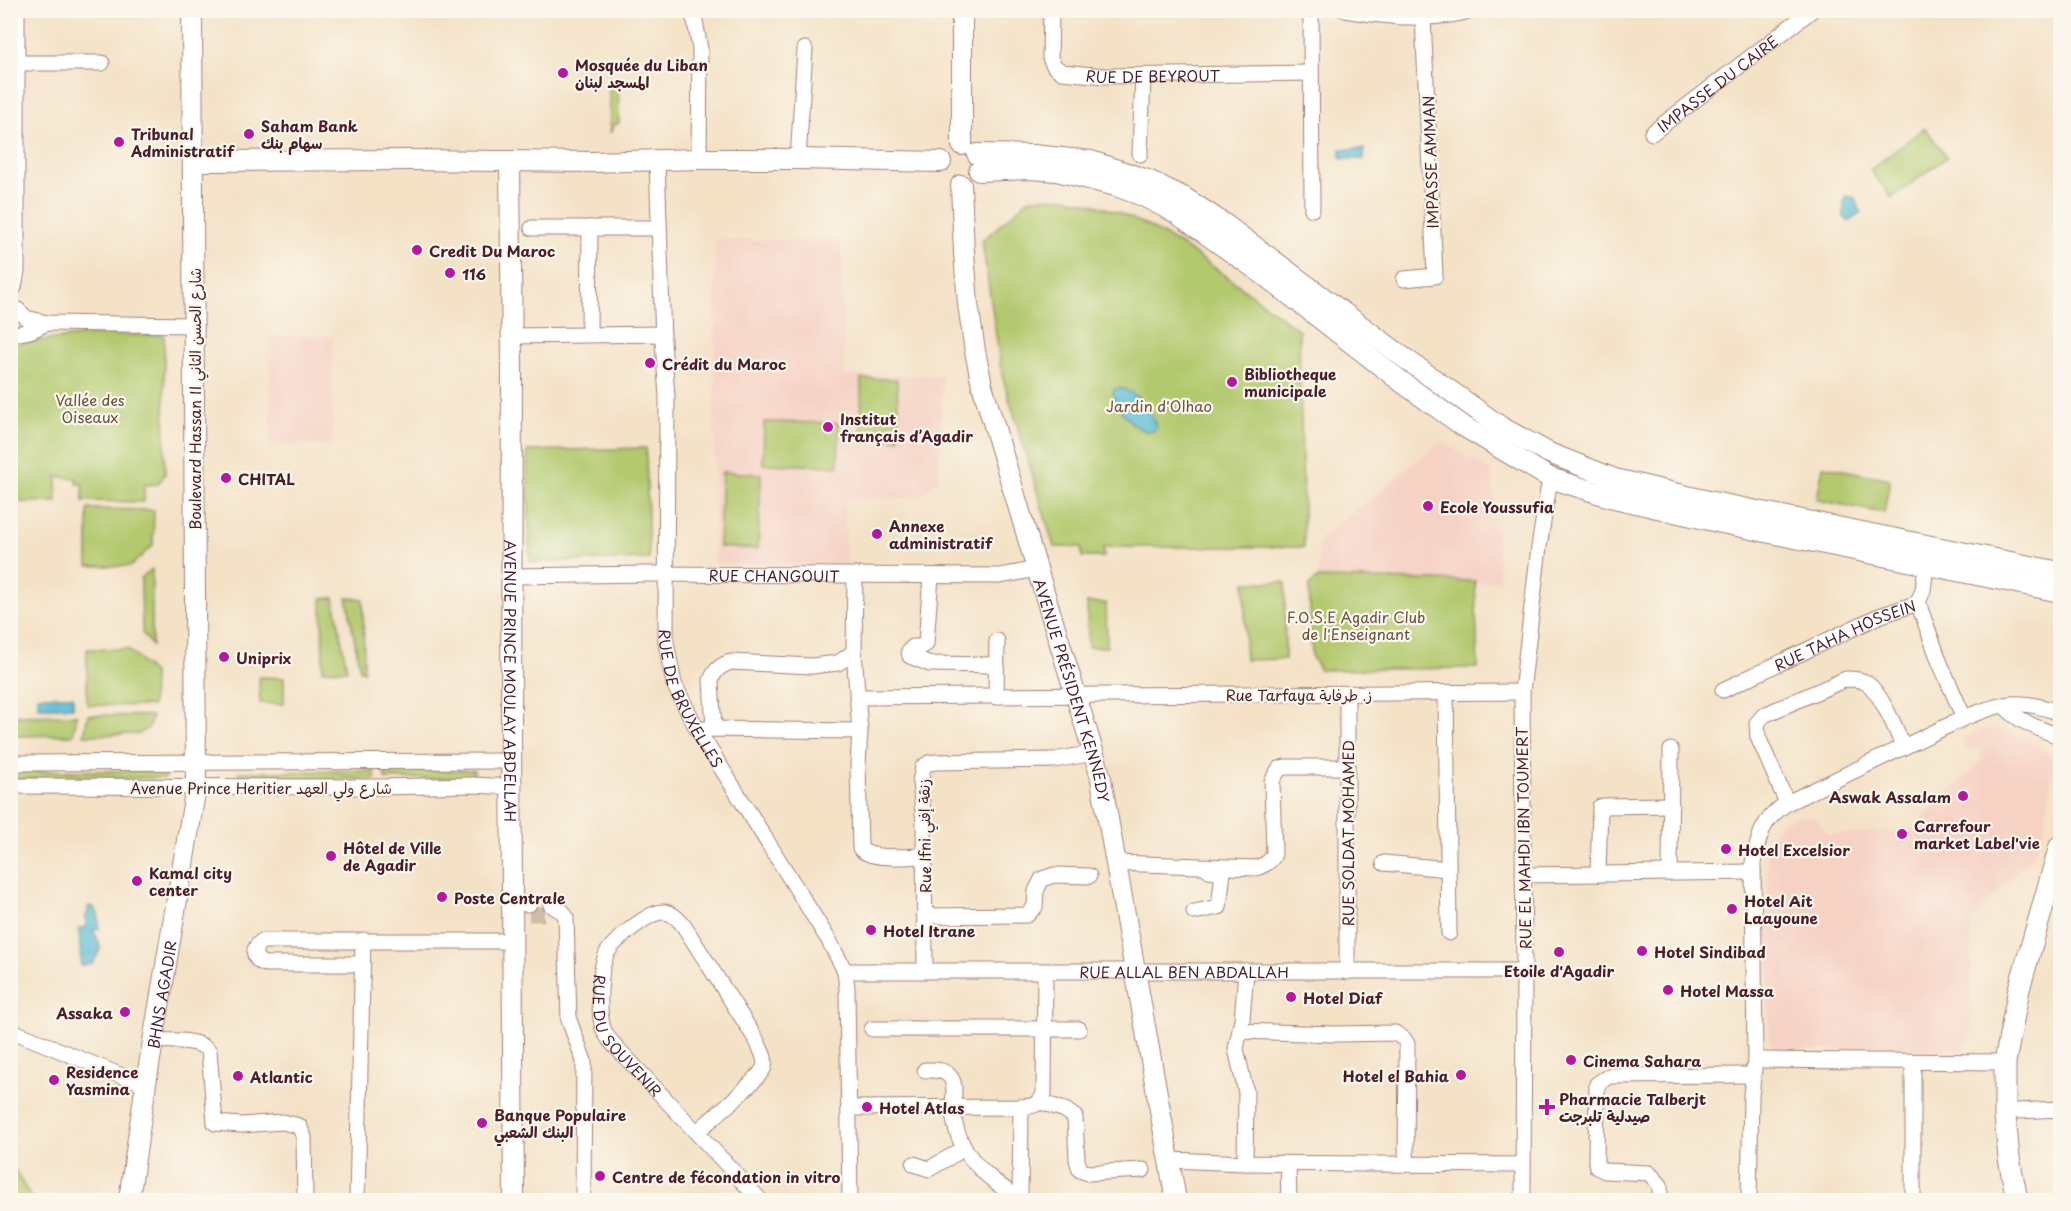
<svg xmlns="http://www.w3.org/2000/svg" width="2071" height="1211" viewBox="0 0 2071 1211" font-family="'Playpen Sans','Playpen Sans Arabic',sans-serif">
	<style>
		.built { fill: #f6d2c5 }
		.green { fill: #b2c96e; stroke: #7e744c; stroke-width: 1.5 }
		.water { fill: #57bbd5; stroke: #506d80; stroke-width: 1.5 }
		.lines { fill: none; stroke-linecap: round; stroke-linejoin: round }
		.minor-tunnel { stroke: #d2bba8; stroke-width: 15; stroke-dasharray: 15 8; stroke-linecap: butt }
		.minor-casing { stroke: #9f8079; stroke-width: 17 }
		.tertiary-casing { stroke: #9f8079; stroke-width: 22 }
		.secondary-casing { stroke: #9f8079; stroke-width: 23 }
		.minor { stroke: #fff; stroke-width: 15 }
		.tertiary { stroke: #fff; stroke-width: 20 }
		.secondary { stroke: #fff; stroke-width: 21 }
		.poi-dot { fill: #b5179e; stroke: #fbf7ec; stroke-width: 2 }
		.labels { text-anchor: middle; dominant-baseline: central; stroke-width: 4.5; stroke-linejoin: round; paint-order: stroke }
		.poi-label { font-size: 15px; font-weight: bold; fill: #4a1f2b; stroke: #fbf7ec; text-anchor: start }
		.street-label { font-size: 15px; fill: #4a1f2b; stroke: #fbf7ec }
		.park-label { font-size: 15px; fill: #69523f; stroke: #fbf7ec }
	</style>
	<rect width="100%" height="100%" fill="#fbf7ec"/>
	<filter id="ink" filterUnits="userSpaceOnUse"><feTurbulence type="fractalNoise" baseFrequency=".0167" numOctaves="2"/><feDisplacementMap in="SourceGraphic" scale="12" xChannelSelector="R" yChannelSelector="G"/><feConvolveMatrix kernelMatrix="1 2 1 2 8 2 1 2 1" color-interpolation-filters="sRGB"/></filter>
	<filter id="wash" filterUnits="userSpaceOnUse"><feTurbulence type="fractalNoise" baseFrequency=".008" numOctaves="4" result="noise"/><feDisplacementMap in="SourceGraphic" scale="24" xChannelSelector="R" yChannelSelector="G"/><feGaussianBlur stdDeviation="1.35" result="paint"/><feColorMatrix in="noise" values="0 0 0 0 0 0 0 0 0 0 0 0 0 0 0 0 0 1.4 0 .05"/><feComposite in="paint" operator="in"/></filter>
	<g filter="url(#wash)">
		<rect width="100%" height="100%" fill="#f4e2c7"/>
		<g class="built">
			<polygon points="715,240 842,240 842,303 845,376 943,375 939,479 919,498 844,499 847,566 714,563"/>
			<rect x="270" y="336" width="63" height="109"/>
			<polygon points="1441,441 1492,472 1500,582 1318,578 1319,540"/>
			<polygon points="1994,728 2016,735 2039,746 2054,760 2045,827 2034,854 1971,921 1972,1036 1961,1051 1777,1050 1769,1041 1767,843 1781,822 1798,816 1816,817 1828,834 1912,831 1939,800 1982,761 1981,748 1964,749 1964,739 1978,732"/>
		</g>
		<g class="green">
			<polygon points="618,80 619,123 614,125 610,133 609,86"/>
			<polygon points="1925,128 1947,157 1892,198 1870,170"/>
			<path d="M1030,198C1043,198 1059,196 1072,199C1159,216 1229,280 1299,330L1304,547H1104V557H1082L1081,547H1054L1002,375L982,241Z"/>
			<polygon points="87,335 164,335 165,474 158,484 144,485 144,502 83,501 83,484 77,484 77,478 57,477 57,502 11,502 11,344"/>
			<polygon points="861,379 897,379 899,439 862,440"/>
			<polygon points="764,422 839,423 838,466 763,464"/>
			<polygon points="646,448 649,559 530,562 527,451"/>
			<polygon points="1823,466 1890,479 1884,513 1817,500"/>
			<polygon points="722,472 761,474 758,549 719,547"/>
			<polygon points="88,509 154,510 153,545 131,566 88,566"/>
			<polygon points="152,569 152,646 142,633 141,578"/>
			<polygon points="1318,578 1475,581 1478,668 1320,670 1312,657 1309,586"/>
			<polygon points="1245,582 1285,582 1285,659 1245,660"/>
			<polygon points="322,598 334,598 347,670 323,670"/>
			<polygon points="347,598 363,599 364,671 360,670"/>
			<polygon points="1087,603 1106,603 1107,647 1088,647"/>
			<polygon points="87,649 128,649 153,673 152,706 87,705"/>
			<polygon points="259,677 284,678 284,704 260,703"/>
			<polygon points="77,715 73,735 11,736 11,716"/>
			<polygon points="88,715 152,716 149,727 139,734 84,735"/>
			<polygon points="474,770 474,778 385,779 385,771"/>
			<polygon points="11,771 166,771 166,778 11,779"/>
			<polygon points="375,771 375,779 241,779 238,775 239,772"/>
			<polygon points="11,1163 32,1200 11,1200"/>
		</g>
		<g class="water">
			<rect x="1341" y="149" width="23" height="10"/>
			<polygon points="1846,196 1855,198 1861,212 1848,221 1844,217 1844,199"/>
			<path d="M1120,388C1137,392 1151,410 1156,426L1154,431C1136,435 1116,408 1113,393L1114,389Z"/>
			<rect x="38" y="696" width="35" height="11"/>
			<path d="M91,906C100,911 99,920 99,929H93C99,946 106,943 92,964L81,966L79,928H86V915L88,913V907Z"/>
		</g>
	</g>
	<g filter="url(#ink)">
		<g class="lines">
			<polyline class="minor-tunnel" points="529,914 550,914"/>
			<g class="minor-casing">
				<g id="minor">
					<polyline points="690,10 695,21 700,49 699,159"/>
					<path id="s1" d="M1051,10L1050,58L1054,66L1062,72L1104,76L1310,73"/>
					<polyline points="1311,10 1312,209"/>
					<path d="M1345,10C1388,17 1431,22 1473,10"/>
					<polyline points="17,63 102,63"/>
					<path id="s2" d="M1652,133L1812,10"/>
					<polyline points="1140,154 1143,76"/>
					<polyline points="798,159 805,49"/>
					<path id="s3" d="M657,160L663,342L667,396L666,642L674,684L697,729L828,939L845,971L847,988L850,1200"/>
					<polyline points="532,228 659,228"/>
					<polyline points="1404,279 1435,276 1423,18"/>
					<polyline points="10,293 14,287 17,271 17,10"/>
					<polyline points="18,310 26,318 47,323 194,325"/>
					<polyline points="589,334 590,228"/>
					<polyline points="10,335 30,331 47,323"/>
					<polyline points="511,336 663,334"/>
					<path d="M855,575L854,652L860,731L858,765L860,848C870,861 908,856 924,856"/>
					<path id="s4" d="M512,576L648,574L1000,576L1037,569"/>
					<polyline points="931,576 926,644 921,647 913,647 909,651 910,656 930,664 997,665"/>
					<polyline points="1918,603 1923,590 1926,566"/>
					<path id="s5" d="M1723,690L1879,616L1918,603L1940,663L1964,718"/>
					<polyline points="1446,693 1449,933"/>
					<polyline points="1347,694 1347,972"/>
					<polyline points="857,697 1522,692"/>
					<polyline points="996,697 997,641"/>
					<path d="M2004,705C2016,721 2041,730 2060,736"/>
					<polyline points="704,729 860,731"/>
					<path d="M714,729L711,681C714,670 721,665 731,662L812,666L838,663L854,652"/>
					<polyline points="10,763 511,761"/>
					<polyline points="10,786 380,787 474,785 512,787"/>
					<path d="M1787,803L1758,737L1757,723L1764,715L1846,679C1852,679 1859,679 1865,682C1879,689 1898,732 1903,748"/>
					<path d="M1115,863L1256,868C1264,865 1271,862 1274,854L1272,781L1279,769L1285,767H1347"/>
					<polyline points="1384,863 1448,869"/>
					<polyline points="1670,873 1671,750"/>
					<polyline points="1598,874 1600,807 1603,806 1671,805"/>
					<polyline points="1523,875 1753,872"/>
					<polyline points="513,903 529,904"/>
					<polyline points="551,905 563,912 566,917 569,1020 584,1061 583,1200"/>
					<polyline points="1194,912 1219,907 1223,872 1209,870"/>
					<polyline points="926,916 1027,915 1035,907 1036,891 1042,879 1054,875 1089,876"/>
					<path d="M363,964H265C253,960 251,949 262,941H513"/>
					<polyline points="925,970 924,824 920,782 923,767 929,763 936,762 1054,760 1094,753"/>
					<path id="s6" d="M845,971H1524"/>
					<polyline points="872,1029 1079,1029"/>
					<polyline points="10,1030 127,1078 146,1083"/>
					<polyline points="1240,1031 1336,1034 1395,1033 1404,1039 1407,1044 1406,1164"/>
					<path d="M154,1041C169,1041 198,1038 209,1051L215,1123L241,1125L283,1122L299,1126L304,1137L305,1200"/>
					<polyline points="1755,1060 2005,1062"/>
					<path d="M925,1070C935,1070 945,1069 951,1078C957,1087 952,1100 953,1110C956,1155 987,1177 1020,1200"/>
					<polyline points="1041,1102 1065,1110 1075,1117 1077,1160 1080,1170 1088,1173 1143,1170"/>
					<path d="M849,1108L1021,1107C1033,1106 1039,1106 1044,1094L1045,971"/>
					<polyline points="2017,1111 2060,1109"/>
					<path id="s7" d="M697,1132C709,1121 761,1078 764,1067C767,1059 760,1049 757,1041L687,931C682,923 674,912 663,912C648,912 612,942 606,955C599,971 598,1012 603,1028C606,1037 613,1044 619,1050L760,1200"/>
					<polyline points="1170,1160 1245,1163 1523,1165"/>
					<polyline points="1245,1163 1246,1092 1236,1049 1242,1020 1246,971"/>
					<polyline points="914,1164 929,1169 965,1148"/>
					<polyline points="1288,1164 1289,1200"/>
					<polyline points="357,1200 363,940"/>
					<polyline points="1020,1200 1021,1107"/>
					<polyline points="1523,1200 1524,971 1522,692 1539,547 1550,478"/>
					<polyline points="1660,1200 1660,1185 1649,1173 1605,1171 1597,1167 1596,1162 1597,1084 1609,1076 1753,1075"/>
					<path d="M1749,1200L1751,1096L1755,1060L1753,863C1759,835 1762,820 1787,803L1964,718C2003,702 2020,698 2060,713"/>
					<polyline points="1913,1200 1913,1062"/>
				</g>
			</g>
			<g class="tertiary-casing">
				<g id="tertiary">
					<polyline points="962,145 962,10"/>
					<polyline points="977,154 1033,155 1091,161 1150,181 1185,198 1223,223 1407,360 1501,427 1549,453 1615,479 1708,501 2060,572"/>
					<polyline points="194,161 414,160 592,162 699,159 798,159 941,162"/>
					<path id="s8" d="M510,162L512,365L511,737L514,1200"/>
					<polyline points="979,171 1030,169 1057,171 1116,186 1143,196 1176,213 1264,275 1403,383 1463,426 1550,478 1610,497 1722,523 2060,592"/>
					<path id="s9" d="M961,185L964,253L968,304L975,351L982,385L1037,569L1100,774L1176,1200"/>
					<path id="s10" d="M129,1200L146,1083L196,787L192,10"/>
				</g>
			</g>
			<g class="secondary-casing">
				<polyline id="secondary" points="2017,1200 2009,1158 2005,1116 2005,1062 2019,989 2060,846"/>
			</g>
			<use href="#minor" class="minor"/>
			<use href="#tertiary" class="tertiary"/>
			<use href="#secondary" class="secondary"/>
		</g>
	</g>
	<g class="poi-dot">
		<circle cx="563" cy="73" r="6"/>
		<circle cx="249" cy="134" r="6"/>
		<circle cx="119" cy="142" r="6"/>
		<circle cx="417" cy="250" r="6"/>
		<circle cx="450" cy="273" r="6"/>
		<circle cx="650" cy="363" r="6"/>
		<circle cx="1232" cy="382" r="6"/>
		<circle cx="828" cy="427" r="6"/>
		<circle cx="226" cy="478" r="6"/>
		<circle cx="1428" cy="506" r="6"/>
		<circle cx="877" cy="534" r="6"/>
		<circle cx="224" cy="657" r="6"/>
		<circle cx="1963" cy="796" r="6"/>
		<circle cx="1902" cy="834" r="6"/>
		<circle cx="1726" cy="849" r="6"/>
		<circle cx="331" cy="856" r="6"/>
		<circle cx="137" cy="881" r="6"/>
		<circle cx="442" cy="897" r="6"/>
		<circle cx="1732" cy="909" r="6"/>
		<circle cx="871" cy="930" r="6"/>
		<circle cx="1642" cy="951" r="6"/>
		<circle cx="1559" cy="952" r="6"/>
		<circle cx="1668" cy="990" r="6"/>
		<circle cx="1291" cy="997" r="6"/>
		<circle cx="125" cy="1012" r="6"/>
		<circle cx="1571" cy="1060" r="6"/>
		<circle cx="1461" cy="1075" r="6"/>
		<circle cx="238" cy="1076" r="6"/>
		<circle cx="54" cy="1080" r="6"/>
		<circle cx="867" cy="1107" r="6"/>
		<path d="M1544 1098h6v6h6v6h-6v6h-6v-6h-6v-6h6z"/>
		<circle cx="482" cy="1123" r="6"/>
		<circle cx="600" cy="1176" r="6"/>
	</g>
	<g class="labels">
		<g class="poi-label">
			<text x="575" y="64">Mosquée du Liban<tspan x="575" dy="17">المسجد لبنان</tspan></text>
			<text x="261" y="125">Saham Bank<tspan x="261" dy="17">سهام بنك</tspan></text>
			<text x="131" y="133">Tribunal<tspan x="131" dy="17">Administratif</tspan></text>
			<text x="429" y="250">Credit Du Maroc</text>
			<text x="462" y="273">116</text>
			<text x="662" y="363">Crédit du Maroc</text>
			<text x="1244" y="373">Bibliotheque<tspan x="1244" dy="17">municipale</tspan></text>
			<text x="840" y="418">Institut<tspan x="840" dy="17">français d’Agadir</tspan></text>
			<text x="238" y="478">CHITAL</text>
			<text x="1440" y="506">Ecole Youssufia</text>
			<text x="889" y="525">Annexe<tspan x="889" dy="17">administratif</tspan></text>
			<text x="236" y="657">Uniprix</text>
			<text x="1951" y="796" text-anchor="end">Aswak Assalam</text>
			<text x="1914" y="825">Carrefour<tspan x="1914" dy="17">market Label'vie</tspan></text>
			<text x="343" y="847">Hôtel de Ville<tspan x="343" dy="17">de Agadir</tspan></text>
			<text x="1738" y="849">Hotel Excelsior</text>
			<text x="149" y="872">Kamal city<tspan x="149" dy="17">center</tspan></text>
			<text x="454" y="897">Poste Centrale</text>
			<text x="1744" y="900">Hotel Ait<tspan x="1744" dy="17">Laayoune</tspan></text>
			<text x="883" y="930">Hotel Itrane</text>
			<text x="1654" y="951">Hotel Sindibad</text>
			<text x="1559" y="970" text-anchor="middle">Etoile d'Agadir</text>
			<text x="1680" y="990">Hotel Massa</text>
			<text x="1303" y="997">Hotel Diaf</text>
			<text x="113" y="1012" text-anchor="end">Assaka</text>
			<text x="1583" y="1060">Cinema Sahara</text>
			<text x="66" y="1071">Residence<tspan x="66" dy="17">Yasmina</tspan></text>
			<text x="1449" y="1075" text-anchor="end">Hotel el Bahia</text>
			<text x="250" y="1076">Atlantic</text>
			<text x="1559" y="1098">Pharmacie Talberjt<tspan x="1559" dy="17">صيدلية تلبرجت</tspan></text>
			<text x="879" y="1107">Hotel Atlas</text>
			<text x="494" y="1114">Banque Populaire<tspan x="494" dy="17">البنك الشعبي</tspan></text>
			<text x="612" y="1176">Centre de fécondation in vitro</text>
		</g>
		<g class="street-label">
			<text stroke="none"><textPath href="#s1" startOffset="158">RUE DE BEYROUT</textPath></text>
			<text stroke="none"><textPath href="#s2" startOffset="82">IMPASSE DU CAIRE</textPath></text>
			<text transform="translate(1430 162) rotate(-92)">IMPASSE AMMAN</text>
			<text transform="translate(194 399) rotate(-90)">Boulevard Hassan II شارع الحسن الثاني</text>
			<text stroke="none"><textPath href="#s4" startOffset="262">RUE CHANGOUIT</textPath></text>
			<text stroke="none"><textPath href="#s5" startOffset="134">RUE TAHA HOSSEIN</textPath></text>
			<text stroke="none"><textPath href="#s8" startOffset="519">AVENUE PRINCE MOULAY ABDELLAH</textPath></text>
			<text stroke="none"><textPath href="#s9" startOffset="520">AVENUE PRÉSIDENT KENNEDY</textPath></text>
			<text x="1299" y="694">Rue Tarfaya ز. طرفاية</text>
			<text stroke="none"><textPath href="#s3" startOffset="544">RUE DE BRUXELLES</textPath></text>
			<text x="261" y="787">Avenue Prince Heritier شارع ولي العهد</text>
			<text transform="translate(1347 833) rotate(-90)">RUE SOLDAT MOHAMED</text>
			<text transform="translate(924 836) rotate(-91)">Rue Ifni زنقة إفني</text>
			<text transform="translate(1523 838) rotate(-91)">RUE EL MAHDI IBN TOUMERT</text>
			<text stroke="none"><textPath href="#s6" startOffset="339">RUE ALLAL BEN ABDALLAH</textPath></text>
			<text stroke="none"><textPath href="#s10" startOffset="208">BHNS AGADIR</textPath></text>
			<text stroke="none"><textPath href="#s7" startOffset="447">RUE DU SOUVENIR</textPath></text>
		</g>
		<g class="park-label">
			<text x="90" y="399">Vallée des<tspan x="90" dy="17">Oiseaux</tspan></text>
			<text x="1159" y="405">Jardin d'Olhao</text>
			<text x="1356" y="616">F.O.S.E Agadir Club<tspan x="1356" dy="17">de l'Enseignant</tspan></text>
		</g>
	</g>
	<rect width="2071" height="1211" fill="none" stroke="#fbf7ec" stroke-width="36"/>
</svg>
